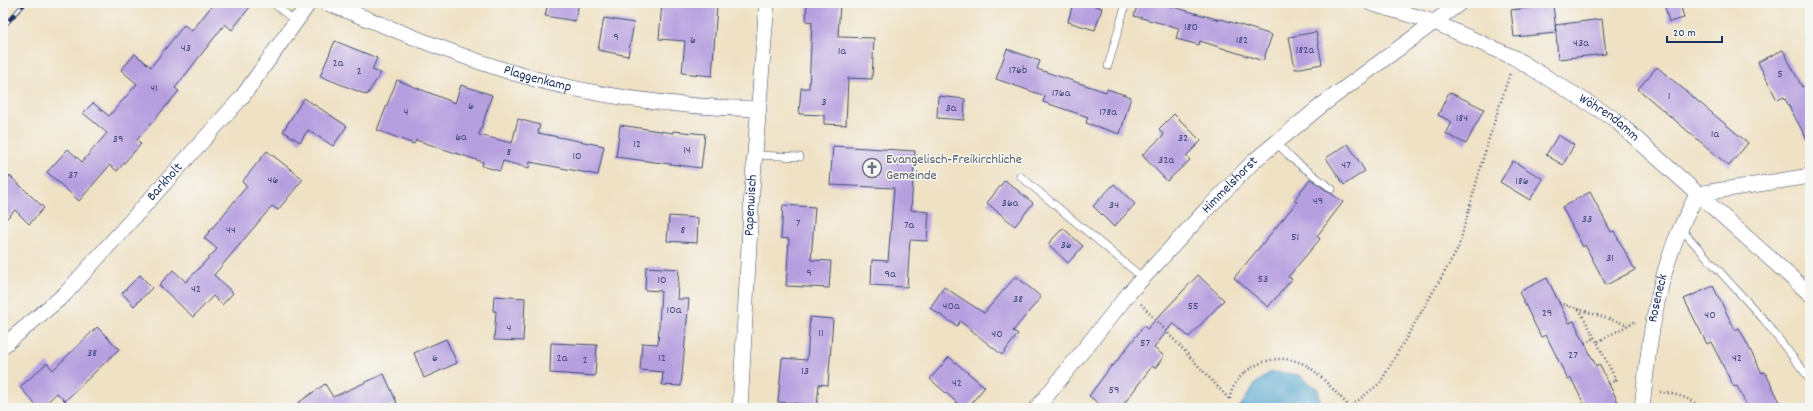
<svg xmlns="http://www.w3.org/2000/svg" width="1813" height="411" viewBox="0 0 1813 411" font-family="Dekko,sans-serif">
	<style>
		.water { fill: #55a5cf; stroke: #386a96 }
		.building { fill: #b69fdf }
		.lines { fill: none; stroke-linecap: round; stroke-linejoin: round }
		.service-casing { stroke: #3b4a6d; stroke-width: 8 }
		.minor-casing { stroke: #3b4a6d; stroke-width: 16 }
		.path { stroke: #3b4a6d; stroke-width: 2.5; stroke-dasharray: 1 3; stroke-linecap: butt }
		.service { stroke: #fff; stroke-width: 7 }
		.minor { stroke: #fff; stroke-width: 15 }
		.rail-casing { stroke: #1b2f5e; stroke-width: 4.5 }
		.rail { stroke: #f6f6f2; stroke-width: 3; stroke-dasharray: 9; stroke-linecap: butt }
		.labels { text-anchor: middle; dominant-baseline: central; stroke-width: 3; stroke-linejoin: round; paint-order: stroke }
		.number-label { font-size: 12px; fill: #424b7e }
		.street-label { font-size: 14px; fill: #1b2f5e; stroke: #f6f6f2 }
		.worship-label { font-size: 14px; fill: #5b616d; stroke: #f6f6f2; text-anchor: start }
	</style>
	<rect width="100%" height="100%" fill="#f6f6f2"/>
	<filter id="ink" filterUnits="userSpaceOnUse"><feTurbulence type="fractalNoise" baseFrequency=".025" numOctaves="2"/><feDisplacementMap in="SourceGraphic" scale="8" xChannelSelector="R" yChannelSelector="G"/><feConvolveMatrix kernelMatrix="1 2 1 2 8 2 1 2 1" color-interpolation-filters="sRGB"/></filter>
	<filter id="wash" filterUnits="userSpaceOnUse"><feTurbulence type="fractalNoise" baseFrequency=".012" numOctaves="4" result="noise"/><feDisplacementMap in="SourceGraphic" scale="16" xChannelSelector="R" yChannelSelector="G"/><feGaussianBlur stdDeviation="0.9" result="paint"/><feColorMatrix in="noise" values="0 0 0 0 0 0 0 0 0 0 0 0 0 0 0 0 0 1.4 0 .05"/><feComposite in="paint" operator="in"/></filter>
	<g filter="url(#wash)">
		<rect width="100%" height="100%" fill="#efe1c4"/>
		<polygon class="water" points="1280,372 1299,375 1318,389 1322,408 1239,408 1255,384 1269,373"/>
		<g id="blocks">
			<g class="building">
				<polygon points="214,3 253,3 232,30 225,24 175,88 179,91 137,140 141,144 117,171 110,165 79,201 47,172 68,149 82,162 107,133 83,113 93,103 109,116 137,84 121,70 135,54 151,67 184,25 192,31"/>
				<polygon points="548,3 579,3 575,21 545,16"/>
				<polygon points="662,3 717,6 712,76 682,73 685,41 659,39"/>
				<polygon points="807,3 840,3 838,37 874,38 872,79 848,78 846,125 824,124 824,115 799,114 801,88 809,88 812,22 806,21"/>
				<polygon points="1073,3 1085,3 1102,8 1095,30 1068,22"/>
				<polygon points="1138,3 1159,3 1220,20 1221,19 1272,35 1263,61 1200,41 1199,45 1176,39 1179,28 1134,16"/>
				<polygon points="1664,3 1680,3 1684,18 1669,22"/>
				<polygon points="1553,5 1556,32 1555,25 1602,19 1606,54 1558,59 1556,33 1514,37 1511,10"/>
				<polygon points="604,18 634,23 628,56 598,50"/>
				<polygon points="1316,32 1322,64 1295,69 1289,37"/>
				<polygon points="335,41 377,58 372,70 381,73 367,95 320,76"/>
				<polygon points="1007,49 1040,61 1037,69 1106,92 1107,89 1131,97 1120,134 1086,123 1088,117 1043,102 1045,96 996,79"/>
				<polygon points="1783,50 1802,87 1810,82 1810,145 1784,97 1777,100 1758,62"/>
				<polygon points="1657,67 1748,143 1729,166 1638,89"/>
				<polygon points="397,80 455,103 461,85 492,95 479,135 512,143 518,119 540,125 538,133 604,146 598,175 530,162 529,168 503,161 500,171 482,166 483,162 416,140 414,144 377,130"/>
				<polygon points="1449,92 1484,109 1466,144 1446,134 1452,122 1438,115"/>
				<polygon points="938,96 965,99 964,120 937,118"/>
				<polygon points="304,98 347,126 333,146 308,130 300,142 283,131"/>
				<polygon points="1174,114 1201,141 1186,156 1190,160 1167,181 1142,155 1164,135 1159,129"/>
				<polygon points="620,125 673,133 673,131 705,134 701,168 616,157"/>
				<polygon points="1558,135 1574,145 1563,165 1546,155"/>
				<polygon points="1348,144 1365,171 1344,185 1326,158"/>
				<polygon points="833,146 915,151 911,210 929,212 927,241 910,240 907,287 871,285 872,260 888,261 894,188 830,185"/>
				<polygon points="267,151 303,179 278,210 272,206 214,275 233,293 222,305 213,296 193,317 159,285 173,270 186,282 217,249 204,238 247,186 242,182"/>
				<polygon points="1513,161 1543,179 1530,200 1500,182"/>
				<polygon points="10,176 44,208 29,224 15,210 3,222 3,183"/>
				<polygon points="1310,179 1343,202 1317,236 1320,239 1288,277 1292,279 1268,307 1234,278 1297,202 1294,200"/>
				<polygon points="1005,180 1033,203 1015,226 987,203"/>
				<polygon points="1114,184 1135,204 1114,227 1093,206"/>
				<polygon points="1590,192 1611,232 1614,231 1635,270 1606,285 1585,245 1583,247 1562,207"/>
				<polygon points="783,205 815,207 811,260 831,261 829,288 786,286 789,239 781,238"/>
				<polygon points="669,216 698,218 697,243 667,241"/>
				<polygon points="1063,228 1083,246 1068,263 1048,244"/>
				<polygon points="646,267 679,269 677,299 689,299 681,386 662,385 663,372 640,370 642,343 658,344 661,291 645,290"/>
				<polygon points="140,275 152,288 134,306 122,293"/>
				<polygon points="1198,275 1224,300 1189,337 1173,323 1154,348 1164,356 1155,368 1152,366 1121,408 1105,408 1089,396 1112,365 1113,366 1144,326 1147,329"/>
				<polygon points="1016,276 1041,297 1013,331 1018,334 1002,355 960,321 957,326 930,308 944,287 984,313"/>
				<polygon points="1547,278 1569,323 1574,321 1596,366 1599,364 1621,408 1586,408 1571,378 1568,380 1546,335 1541,337 1519,292"/>
				<polygon points="1713,286 1735,330 1739,328 1762,373 1765,372 1783,408 1748,408 1737,386 1734,387 1711,342 1707,344 1684,299"/>
				<polygon points="494,296 525,298 523,341 494,340 496,311 493,311"/>
				<polygon points="810,317 833,319 828,385 819,384 817,405 778,402 782,358 807,360"/>
				<polygon points="97,327 119,349 65,401 57,393 41,408 38,408 20,387 47,363 53,370"/>
				<polygon points="446,339 457,363 424,378 414,353"/>
				<polygon points="551,343 597,345 595,376 550,373"/>
				<polygon points="949,357 985,387 967,408 963,408 930,379"/>
				<polygon points="384,374 397,403 385,408 291,408 325,384 333,397"/>
			</g>
		</g>
	</g>
	<g filter="url(#ink)">
		<use href="#blocks" fill-opacity="0" stroke="#3b4a6d" stroke-width="1"/>
		<g class="lines">
			<g class="service-casing">
				<g id="service">
					<polyline points="273,3 295,21"/>
					<polyline points="1108,66 1126,3"/>
					<polyline points="1276,142 1291,158 1332,189"/>
					<polyline points="755,155 800,157"/>
					<polyline points="1020,176 1143,278"/>
					<polyline points="1681,229 1764,320 1806,374 1810,382"/>
				</g>
			</g>
			<g class="minor-casing">
				<g id="minor">
					<path id="s1" d="M327,3C389,27 451,54 514,73C593,97 676,107 759,109"/>
					<path id="s2" d="M1370,3L1434,22L1515,58L1613,118L1810,294"/>
					<path id="s3" d="M3,346L65,294L242,97L309,3"/>
					<path id="s4" d="M740,408L752,191L767,3"/>
					<path id="s5" d="M1037,408L1130,292L1206,210L1255,160L1322,105L1460,3"/>
					<path id="s6" d="M1642,408C1648,352 1654,297 1674,244C1680,227 1689,211 1697,194L1810,176"/>
				</g>
			</g>
			<g class="path">
				<polyline points="1559,303 1628,325"/>
				<path d="M1141,304L1230,400C1230,389 1238,377 1248,370C1265,358 1286,355 1306,365C1317,371 1340,397 1350,407L1380,383L1458,249L1486,148L1510,73"/>
				<polyline points="1579,309 1597,342"/>
				<polyline points="1585,343 1595,338"/>
				<polyline points="1609,384 1616,380 1597,342 1636,321"/>
				<path d="M1660,392C1673,393 1692,398 1700,408"/>
			</g>
			<use href="#service" class="service"/>
			<use href="#minor" class="minor"/>
			<g class="rail-casing">
				<polyline id="rail" points="3,27 25,3"/>
			</g>
			<use href="#rail" class="rail"/>
		</g>
	</g>
	<defs>
		<g id="church-ring" transform="scale(1)"><circle r="9.5" fill="#f6f6f2" stroke="#6b7280" stroke-width="1.5"/><path d="M-1.2-6h2.4v3.5h3.3v2.4h-3.3V6h-2.4V-.1h-3.3v-2.4h3.3Z" fill="#6b7280"/></g>
	</defs>
	<g fill-rule="evenodd">
		<use href="#church-ring" x="872" y="168"/>
	</g>
	<g class="labels">
		<g class="number-label">
			<text x="1191" y="27">180</text>
			<text x="616" y="37">9</text>
			<text x="693" y="40">6</text>
			<text x="1242" y="40">182</text>
			<text x="1581" y="43">43a</text>
			<text x="186" y="48">43</text>
			<text x="1305" y="50">182a</text>
			<text x="842" y="51">1a</text>
			<text x="338" y="63">2a</text>
			<text x="1018" y="70">176b</text>
			<text x="359" y="71">2</text>
			<text x="1780" y="74">5</text>
			<text x="154" y="88">41</text>
			<text x="1061" y="93">176a</text>
			<text x="1669" y="96">1</text>
			<text x="824" y="102">3</text>
			<text x="471" y="106">6</text>
			<text x="951" y="108">3a</text>
			<text x="406" y="112">4</text>
			<text x="1108" y="112">178a</text>
			<text x="1462" y="118">184</text>
			<text x="1715" y="134">1a</text>
			<text x="461" y="137">6a</text>
			<text x="1183" y="138">32</text>
			<text x="118" y="139">39</text>
			<text x="637" y="144">12</text>
			<text x="687" y="150">14</text>
			<text x="509" y="152">8</text>
			<text x="577" y="156">10</text>
			<text x="1166" y="160">32a</text>
			<text x="1346" y="165">47</text>
			<text x="73" y="175">37</text>
			<text x="273" y="180">46</text>
			<text x="1522" y="181">186</text>
			<text x="1318" y="201">49</text>
			<text x="1010" y="203">36a</text>
			<text x="1114" y="205">34</text>
			<text x="1587" y="219">33</text>
			<text x="798" y="223">7</text>
			<text x="909" y="225">7a</text>
			<text x="231" y="230">44</text>
			<text x="683" y="230">8</text>
			<text x="1295" y="237">51</text>
			<text x="1066" y="245">36</text>
			<text x="1610" y="258">31</text>
			<text x="809" y="273">9</text>
			<text x="890" y="274">9a</text>
			<text x="1263" y="279">53</text>
			<text x="662" y="280">10</text>
			<text x="196" y="289">42</text>
			<text x="1018" y="299">38</text>
			<text x="951" y="306">40a</text>
			<text x="1193" y="306">55</text>
			<text x="674" y="310">10a</text>
			<text x="1547" y="313">29</text>
			<text x="1710" y="315">40</text>
			<text x="509" y="328">4</text>
			<text x="821" y="333">11</text>
			<text x="997" y="334">40</text>
			<text x="1145" y="343">57</text>
			<text x="92" y="353">38</text>
			<text x="1573" y="355">27</text>
			<text x="435" y="358">6</text>
			<text x="562" y="358">2a</text>
			<text x="662" y="358">12</text>
			<text x="1737" y="358">42</text>
			<text x="585" y="360">2</text>
			<text x="805" y="371">13</text>
			<text x="957" y="383">42</text>
			<text x="1114" y="390">59</text>
		</g>
		<g class="street-label">
			<text stroke="none"><textPath href="#s1" startOffset="224">Plaggenkamp</textPath></text>
			<text stroke="none"><textPath href="#s2" startOffset="267">Wöhrendamm</textPath></text>
			<text stroke="none"><textPath href="#s3" startOffset="231">Barkholt</textPath></text>
			<text stroke="none"><textPath href="#s5" startOffset="295">Himmelshorst</textPath></text>
			<text stroke="none"><textPath href="#s4" startOffset="203">Papenwisch</textPath></text>
			<text stroke="none"><textPath href="#s6" startOffset="111">Roseneck</textPath></text>
		</g>
		<g class="worship-label">
			<text x="886" y="160">Evangelisch-Freikirchliche<tspan x="886" dy="16">Gemeinde</tspan></text>
		</g>
	</g>
	<rect width="1813" height="411" fill="none" stroke="#f6f6f2" stroke-width="16"/>
	<path d="M1667 36v6h55v-6" fill="none" stroke="#1b2f5e" stroke-width="2"/>
	<text x="1673" y="36" font-size="12" fill="#1b2f5e" stroke="#f6f6f2" stroke-width="3" paint-order="stroke">20 m</text>
</svg>
